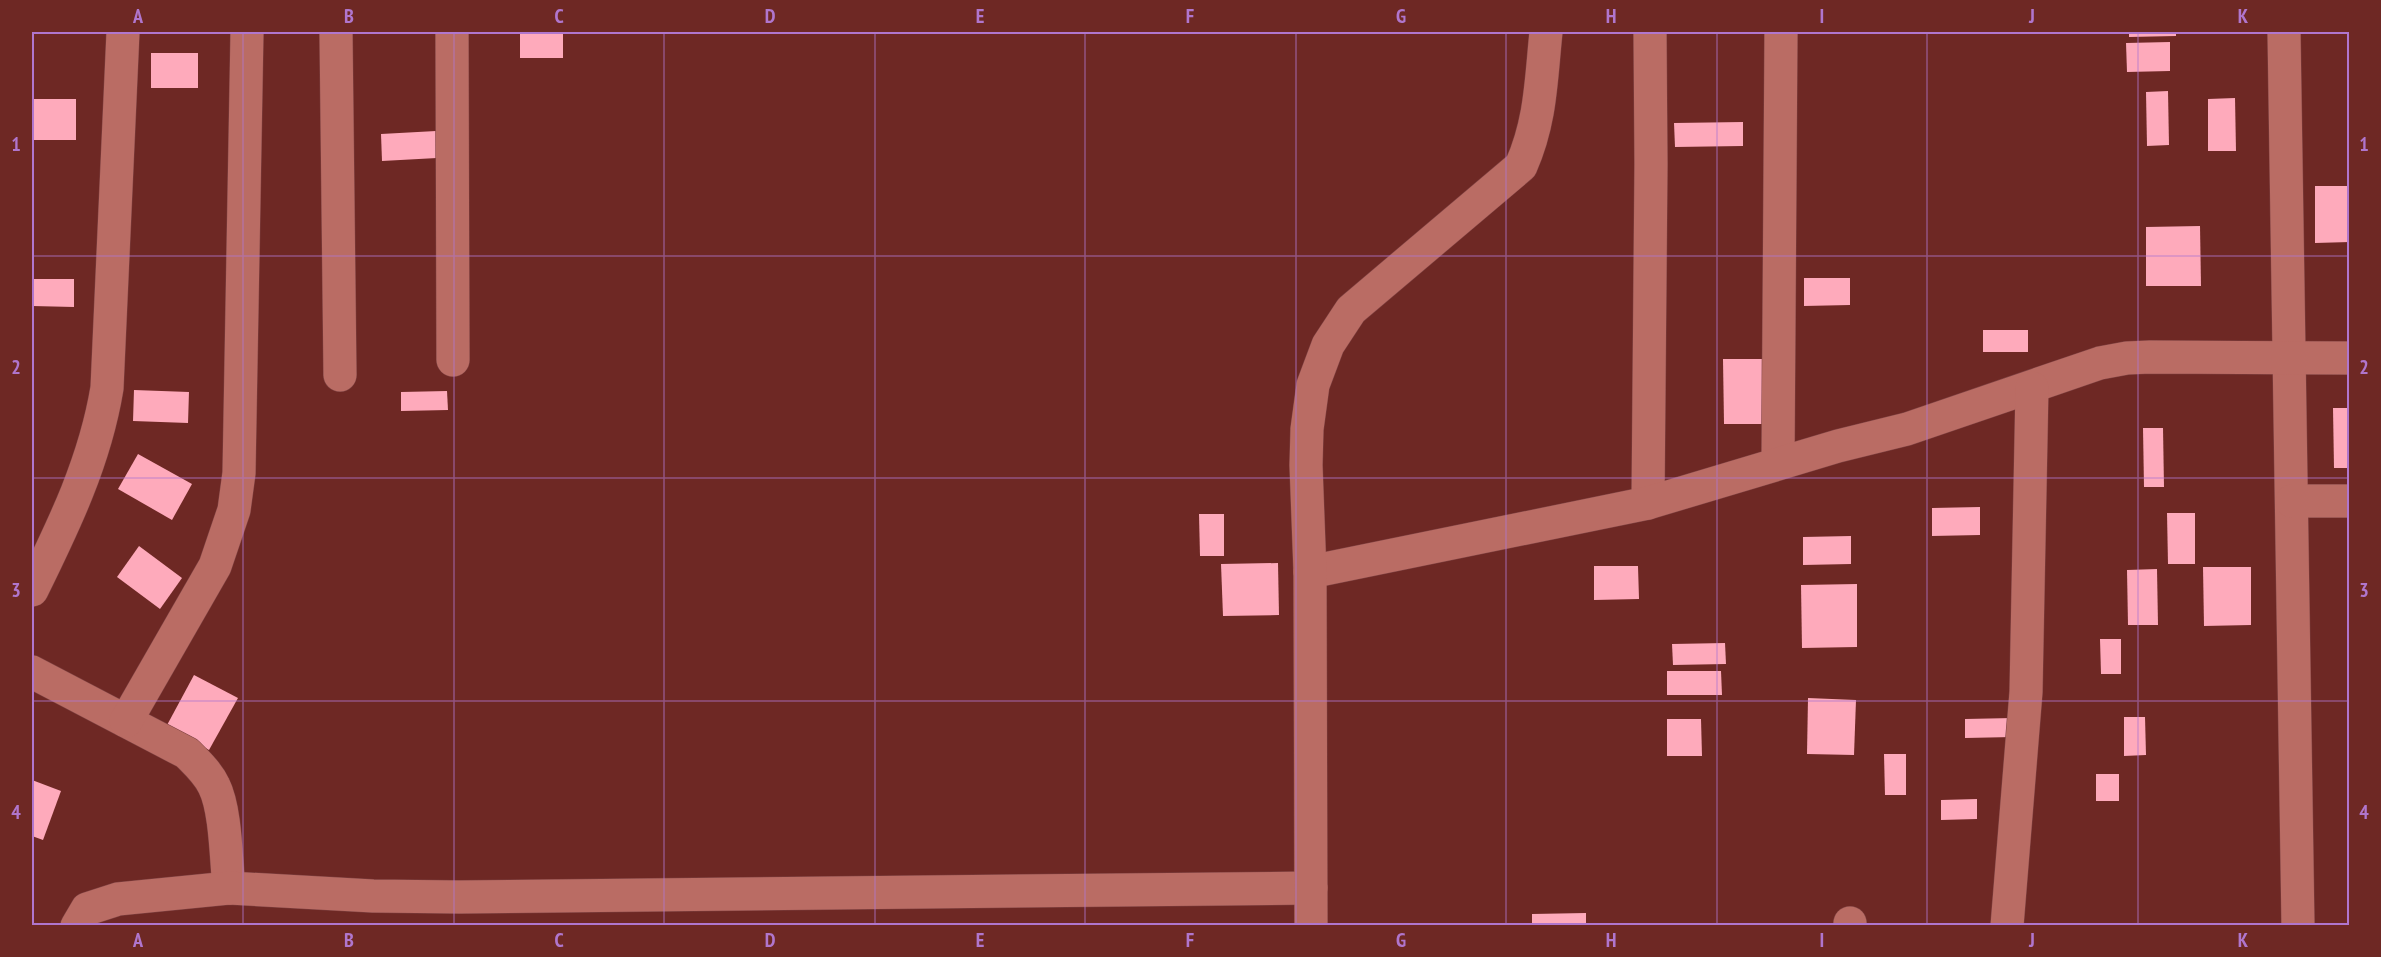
<svg xmlns="http://www.w3.org/2000/svg" width="2381" height="957" viewBox="0 0 2381 957" font-family="'PT Sans Narrow',sans-serif">
	<style>
		.building { fill: #feaabb }
		.lines { fill: none; stroke-linecap: round; stroke-linejoin: round }
		.street-casing { stroke: #7e4242; stroke-width: 34 }
		.street { stroke: #ba6c64; stroke-width: 33 }
		.grid { fill: none; stroke: #b076cd; stroke-width: 1.5; stroke-opacity: 0.55 }
		.neatline { fill: none; stroke: #b076cd; stroke-width: 2 }
		.grid-label { font-size: 20px; text-anchor: middle; font-weight: bold; fill: #b076cd }
	</style>
	<rect width="100%" height="100%" fill="#6e2824"/>
	<g class="building">
		<rect x="520" y="32" width="43" height="26"/>
		<polygon points="2129,32 2176,32 2176,36 2129,37"/>
		<polygon points="2170,42 2170,71 2127,72 2126,43"/>
		<rect x="151" y="53" width="47" height="35"/>
		<polygon points="2168,91 2169,145 2147,146 2146,92"/>
		<polygon points="2235,98 2236,151 2208,151 2208,99"/>
		<rect x="32" y="99" width="44" height="41"/>
		<polygon points="1743,122 1743,146 1675,147 1674,123"/>
		<polygon points="436,131 437,158 382,161 381,134"/>
		<polygon points="2315,186 2350,186 2350,242 2315,243"/>
		<polygon points="2200,226 2201,286 2146,286 2146,227"/>
		<polygon points="1804,278 1850,278 1850,305 1804,306"/>
		<polygon points="32,279 74,279 74,307 32,306"/>
		<rect x="1983" y="330" width="45" height="22"/>
		<polygon points="1723,359 1770,359 1771,424 1724,424"/>
		<polygon points="134,390 189,392 188,423 133,421"/>
		<polygon points="447,391 448,410 401,411 401,392"/>
		<polygon points="2333,408 2350,408 2350,468 2334,468"/>
		<polygon points="2143,428 2163,428 2164,487 2144,487"/>
		<polygon points="138,454 192,484 172,520 118,489"/>
		<polygon points="1980,507 1980,535 1932,536 1932,508"/>
		<polygon points="2167,513 2195,513 2195,564 2168,564"/>
		<polygon points="1199,514 1224,514 1224,556 1200,556"/>
		<polygon points="1851,536 1851,564 1803,565 1803,537"/>
		<polygon points="139,546 182,578 160,609 117,577"/>
		<polygon points="1278,563 1279,615 1223,616 1221,564"/>
		<polygon points="1594,566 1638,566 1639,599 1594,600"/>
		<polygon points="2203,567 2251,567 2251,625 2204,626"/>
		<polygon points="2157,569 2158,625 2128,625 2127,570"/>
		<polygon points="1857,584 1857,647 1802,648 1801,585"/>
		<polygon points="2100,639 2121,639 2121,674 2101,674"/>
		<polygon points="1725,643 1726,664 1673,665 1672,644"/>
		<polygon points="1667,671 1721,671 1722,695 1667,695"/>
		<polygon points="194,675 238,698 209,750 166,727"/>
		<polygon points="1808,698 1856,700 1854,755 1807,754"/>
		<polygon points="2124,717 2145,717 2146,755 2124,756"/>
		<polygon points="2013,718 2013,737 1965,738 1965,719"/>
		<polygon points="1667,719 1701,719 1702,756 1667,756"/>
		<polygon points="1884,754 1906,754 1906,795 1885,795"/>
		<rect x="2096" y="774" width="23" height="27"/>
		<polygon points="32,780 61,791 43,840 32,836"/>
		<polygon points="1977,799 1977,819 1941,820 1941,800"/>
		<polygon points="1586,913 1586,926 1532,926 1532,914"/>
	</g>
	<g class="lines">
		<g class="street-casing">
			<g id="street">
				<polyline points="336,32 340,375"/>
				<polyline points="452,32 453,360"/>
				<polyline points="2284,32 2298,926"/>
				<polyline points="1778,463 1781,32"/>
				<polyline points="2292,501 2350,501"/>
				<polyline points="1648,503 1651,164 1650,32"/>
				<polyline points="1310,572 1648,503 1838,446 1907,429 2100,363 2127,358 2150,357 2350,358"/>
				<path d="M32,590C64,525 95,461 107,388L123,32"/>
				<path d="M32,672L187,753C197,763 208,773 214,786C226,810 226,860 229,888"/>
				<polyline points="126,721 215,566 234,510 239,473 247,32"/>
				<polyline points="77,926 87,909 118,899 229,888 373,896 459,897 1311,888"/>
				<path d="M1311,926L1310,572L1306,465L1307,429L1313,385L1328,345L1351,310L1521,166C1541,121 1541,80 1546,32"/>
				<polyline points="1850,926 1850,923"/>
				<polyline points="2007,926 2026,692 2032,388"/>
			</g>
		</g>
		<use href="#street" class="street"/>
	</g>
	<path class="grid" d="M243,32V926M454,32V926M664,32V926M875,32V926M1085,32V926M1296,32V926M1506,32V926M1717,32V926M1927,32V926M2138,32V926M32,256H2350M32,478H2350M32,701H2350"/>
	<rect width="2381" height="957" fill="none" stroke="#6e2824" stroke-width="66"/>
	<rect x="33" y="33" width="2315" height="891" class="neatline"/>
	<g class="grid-label">
		<text x="138" y="23">A</text>
		<text x="349" y="23">B</text>
		<text x="559" y="23">C</text>
		<text x="770" y="23">D</text>
		<text x="980" y="23">E</text>
		<text x="1190" y="23">F</text>
		<text x="1401" y="23">G</text>
		<text x="1611" y="23">H</text>
		<text x="1822" y="23">I</text>
		<text x="2032" y="23">J</text>
		<text x="2243" y="23">K</text>
		<text x="16" y="151">1</text>
		<text x="2364" y="151">1</text>
		<text x="16" y="374">2</text>
		<text x="2364" y="374">2</text>
		<text x="16" y="597">3</text>
		<text x="2364" y="597">3</text>
		<text x="16" y="819">4</text>
		<text x="2364" y="819">4</text>
		<text x="138" y="947">A</text>
		<text x="349" y="947">B</text>
		<text x="559" y="947">C</text>
		<text x="770" y="947">D</text>
		<text x="980" y="947">E</text>
		<text x="1190" y="947">F</text>
		<text x="1401" y="947">G</text>
		<text x="1611" y="947">H</text>
		<text x="1822" y="947">I</text>
		<text x="2032" y="947">J</text>
		<text x="2243" y="947">K</text>
	</g>
</svg>
